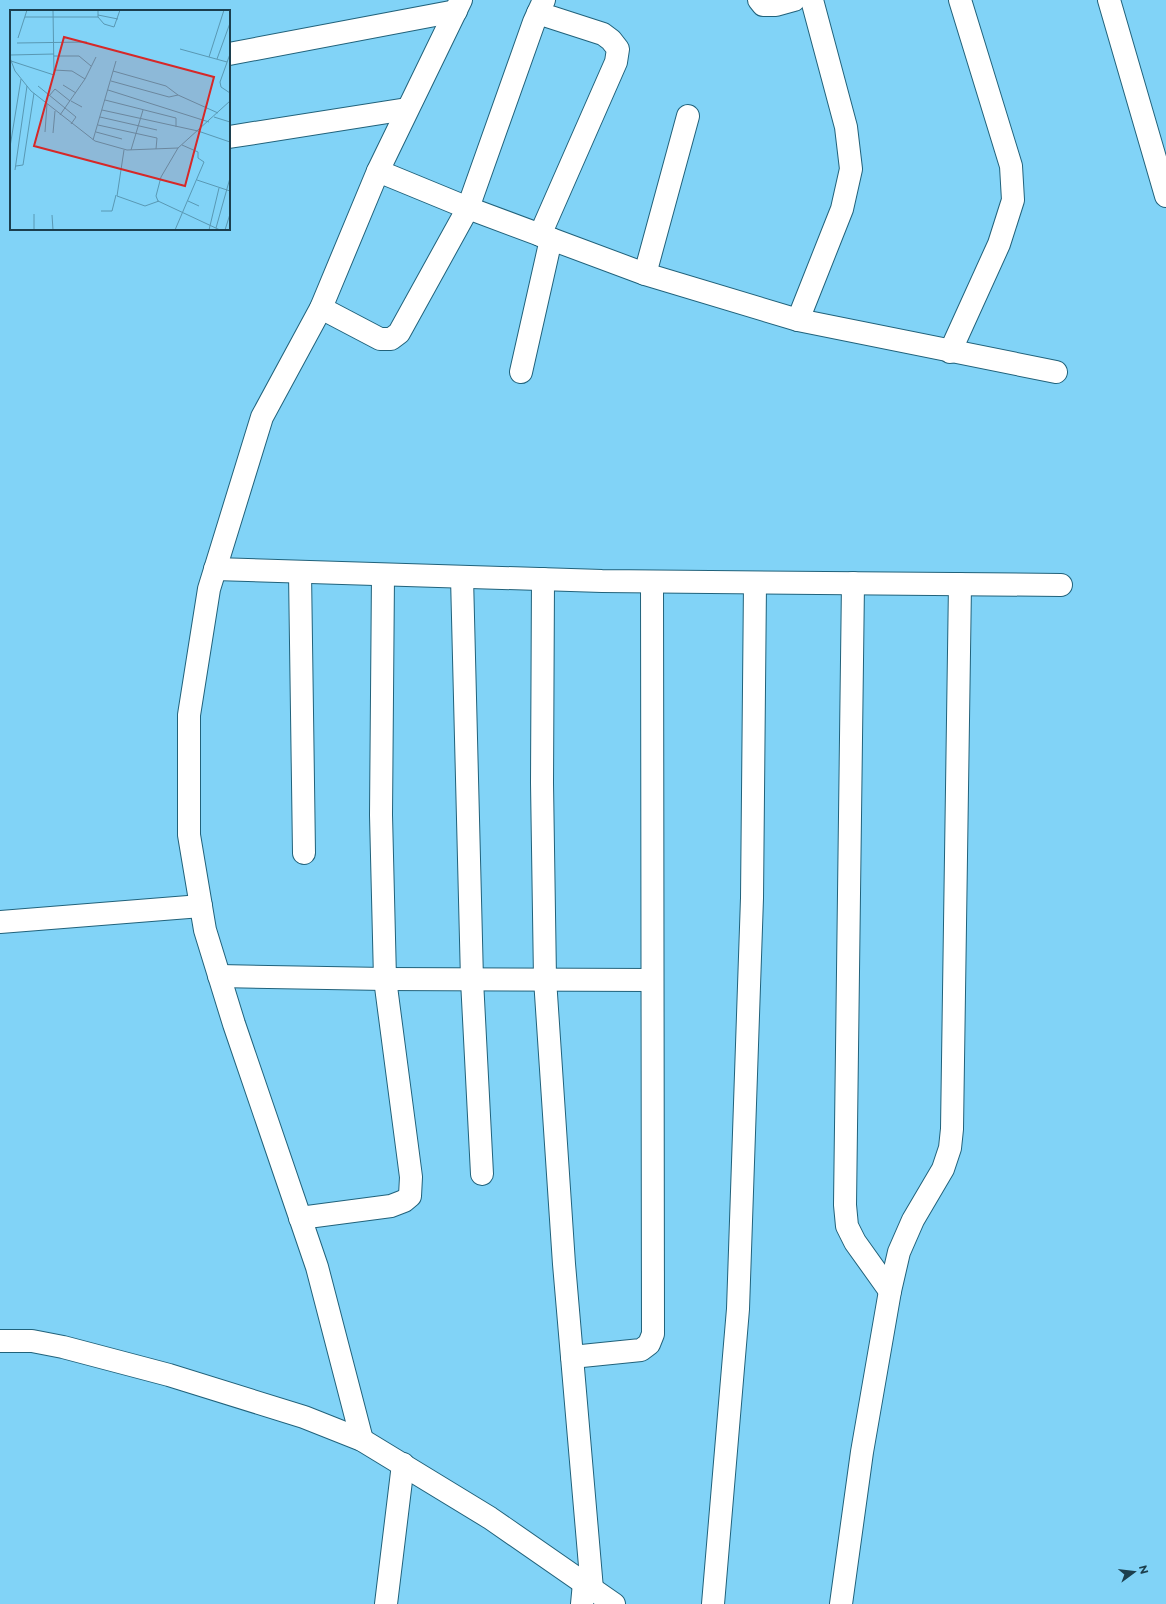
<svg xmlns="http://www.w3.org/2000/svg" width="1166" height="1604" viewBox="0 0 1166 1604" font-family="Montserrat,sans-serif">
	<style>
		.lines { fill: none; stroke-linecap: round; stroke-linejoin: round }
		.street-casing { stroke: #21627b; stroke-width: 24 }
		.street { stroke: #fff; stroke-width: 22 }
		.inset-road { fill: none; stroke: #5998b3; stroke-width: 1 }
		.view { fill: #d62828; fill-opacity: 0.15; stroke: #d62828; stroke-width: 2 }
		.inset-edge { fill: none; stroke: #1c3f4e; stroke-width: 2 }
	</style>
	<rect width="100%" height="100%" fill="#81d3f7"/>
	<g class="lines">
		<g class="street-casing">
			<g id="street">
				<polyline points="759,0 763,5 776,5 794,0"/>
				<polyline points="1109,0 1166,196"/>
				<polyline points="538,13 603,34 611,40 618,49 616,62 540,235"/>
				<polyline points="229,54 456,11"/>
				<polyline points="229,137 407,109"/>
				<polyline points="378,171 468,208 645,274 798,320 1056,372"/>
				<polyline points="645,274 688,116"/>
				<polyline points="321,308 380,339 391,339 399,333 468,208 534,22 544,0"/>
				<polyline points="798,320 842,209 851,169 846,127 812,0"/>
				<polyline points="950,352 999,244 1013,200 1011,166 960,0"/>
				<polyline points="521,372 551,239"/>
				<polyline points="215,569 602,581 1061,585"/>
				<polyline points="300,572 304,853"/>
				<polyline points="462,577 472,980 482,1174"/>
				<polyline points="543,579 542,783 545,979 564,1264 592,1589"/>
				<polyline points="853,583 845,1205 847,1226 855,1242 890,1291"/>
				<polyline points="0,922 201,906"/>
				<polyline points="219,976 385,979 652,980"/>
				<polyline points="300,1218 391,1206 404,1201 410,1196 411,1177 385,979 381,815 383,575"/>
				<polyline points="0,1341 32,1341 63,1347 169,1375 304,1417 362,1440 490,1518 614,1604"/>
				<polyline points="572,1357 641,1350 649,1344 653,1334 652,582"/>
				<polyline points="362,1440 317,1267 234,1024 205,930 189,835 189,715 209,589 262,417 321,308 378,171 461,0"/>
				<polyline points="386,1604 403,1464"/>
				<polyline points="582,1604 584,1583"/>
				<polyline points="713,1604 738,1309 752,898 755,583"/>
				<polyline points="841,1604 862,1452 890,1291 899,1252 913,1220 943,1169 950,1148 952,1129 960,584"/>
			</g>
		</g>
		<use href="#street" class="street"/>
	</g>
	<g transform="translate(10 10)">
		<rect width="220" height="220" fill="#81d3f7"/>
		<path class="inset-road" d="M88,5L108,9M15,7H88V0M88,7L94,14L104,17L110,0M8,28L17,0M7,33L77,32M170,39L217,52M220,44L210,72L211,77L220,83M0,45L44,44M44,46H69L81,56M199,47L214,0M0,48L5,61L21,81L85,131L117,140L168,138M207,49L220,13M1,51L44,65L43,0M44,60L62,61L75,69M103,61L156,76L168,85L208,103M101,71L159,87L168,85M53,75L66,83M28,76L66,107L61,114M98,80L199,112M39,86L45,79L60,91M95,90L166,108V117M61,91L72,97M92,100L188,121M50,105L75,69L86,47M90,107L147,120M204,107L220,112M88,115L147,128L146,139M188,121L220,132M35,122L37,94M86,122L112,129M43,123L45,101M83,130L106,51M0,137L11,69M114,140L107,186L135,196L149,191M121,140L133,100M6,156L13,155L24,83M5,160L17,76M187,170L220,181M178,191L189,196M91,201H102L106,185M42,205L43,220M206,218L220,168M24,220V204M165,220L194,152L188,148V142L172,135M199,220L209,178M210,220L148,191L146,186L151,167L168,138L220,91M215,220L220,204"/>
		<path class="view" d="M54,27L204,67L175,176L24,136Z"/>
		<rect width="220" height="220" class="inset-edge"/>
	</g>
	<g transform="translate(1134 1572) rotate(75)" stroke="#81d3f7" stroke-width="3" paint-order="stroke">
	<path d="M0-3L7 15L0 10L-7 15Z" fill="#1c3f4e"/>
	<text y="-6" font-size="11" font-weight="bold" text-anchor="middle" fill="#1c3f4e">N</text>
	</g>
</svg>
